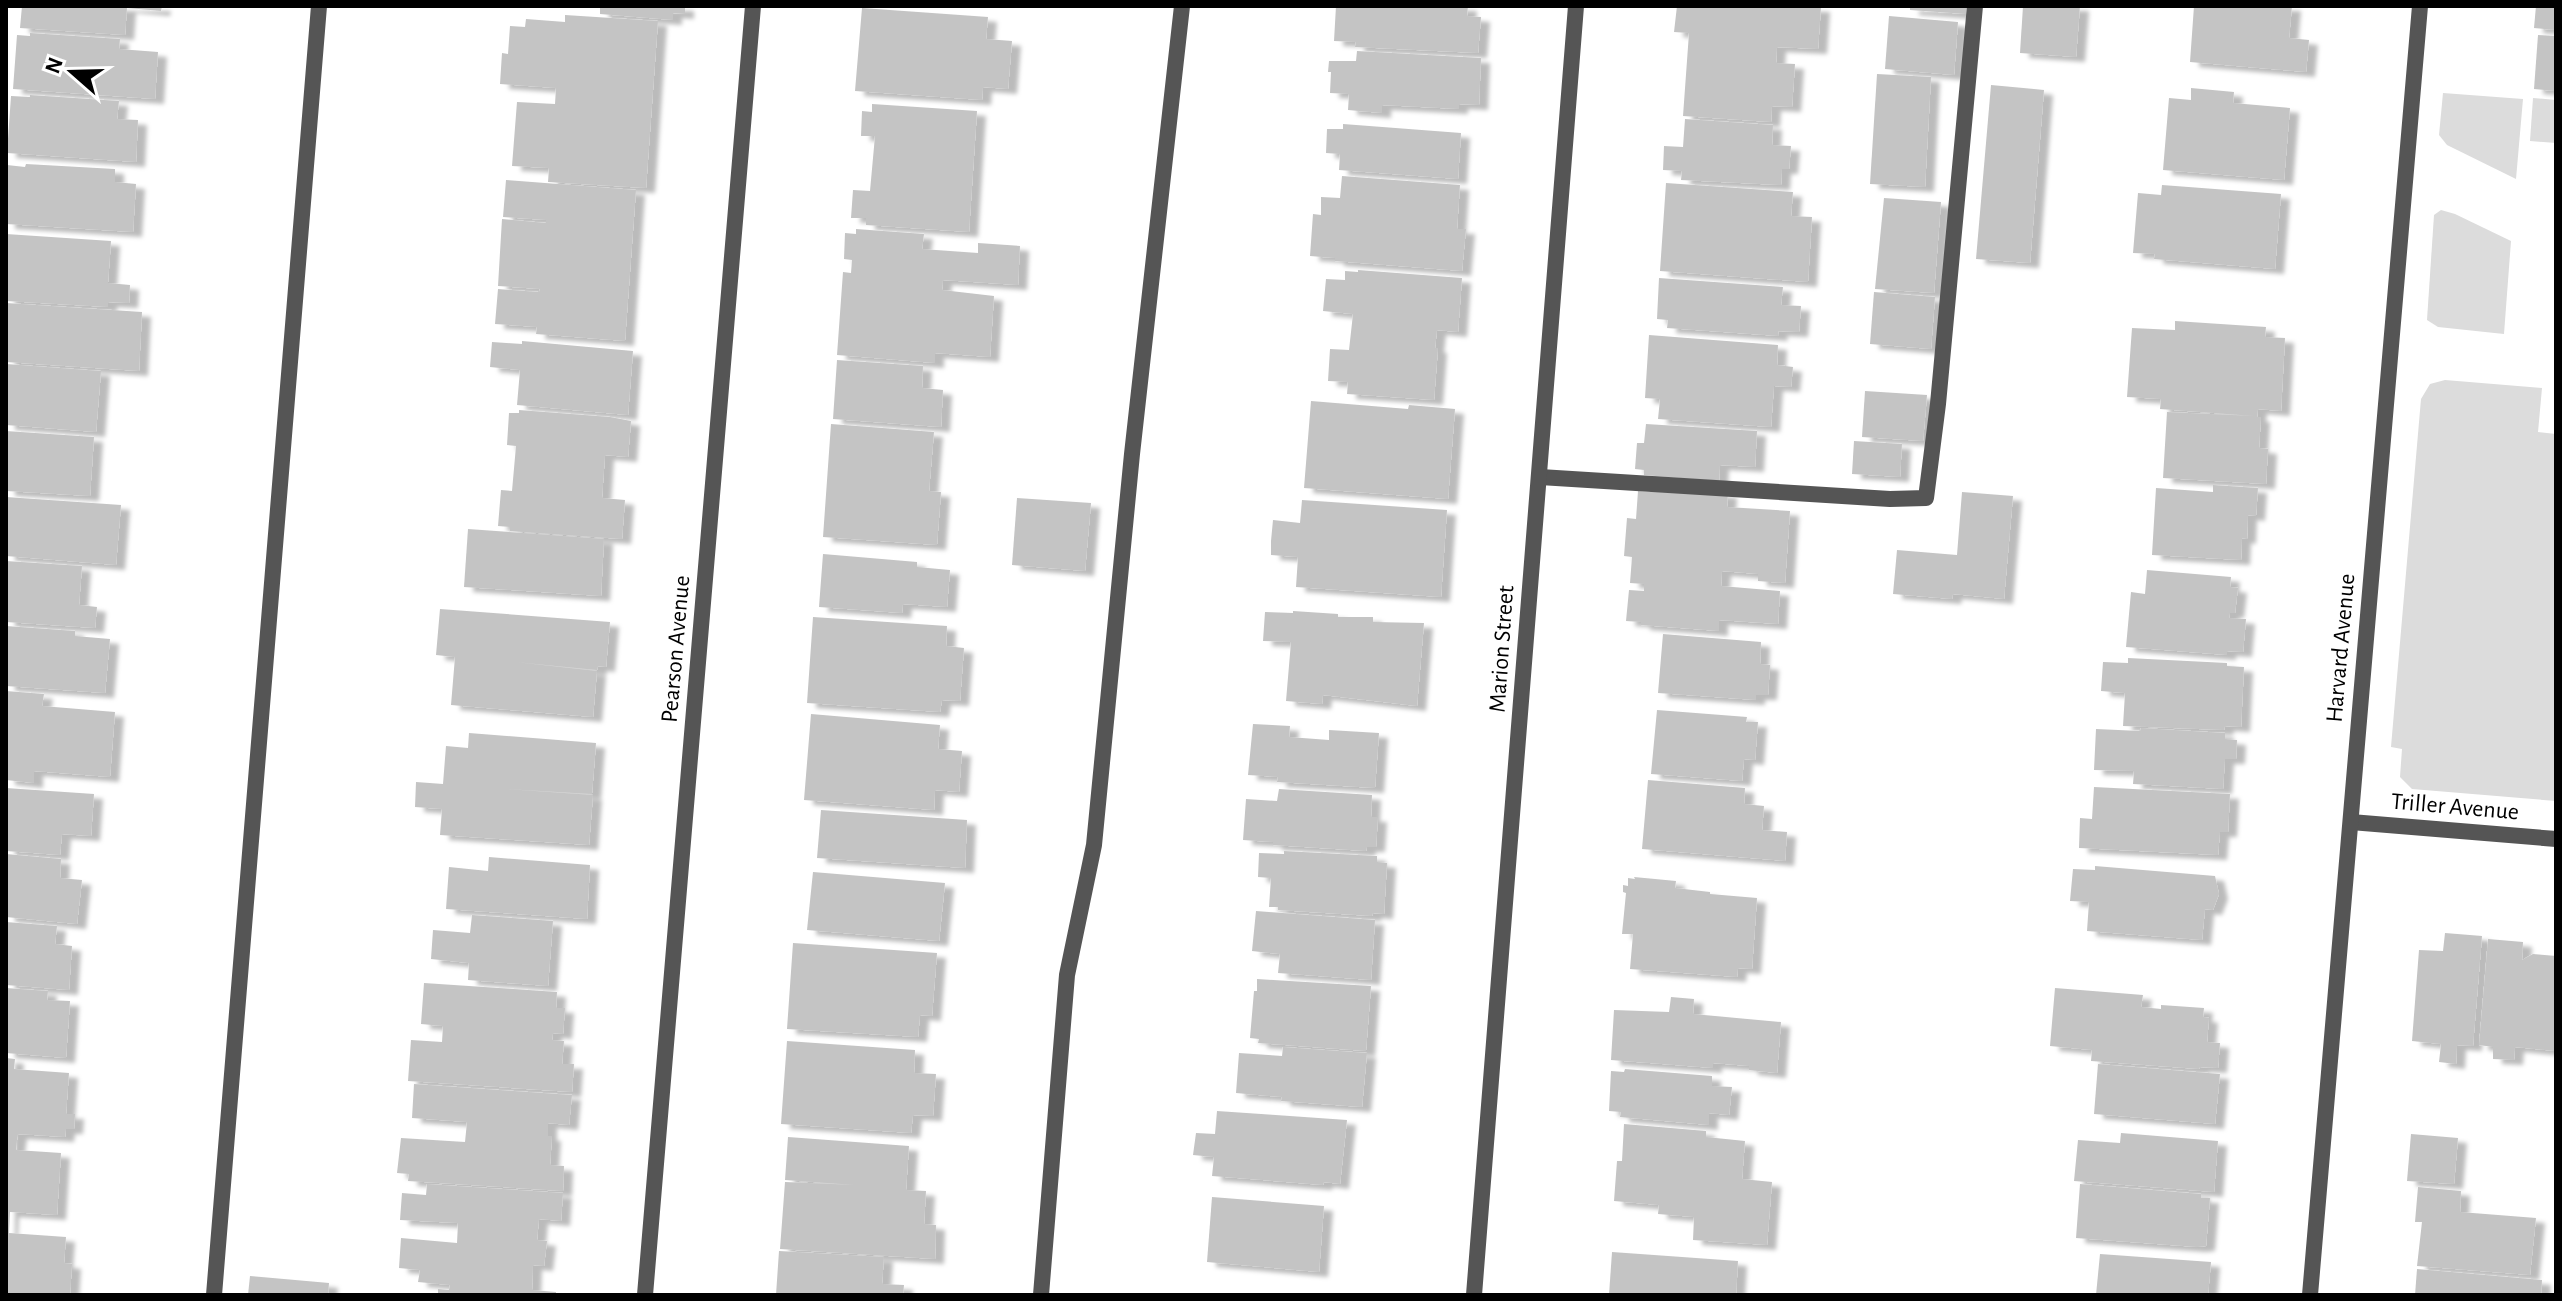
<svg xmlns="http://www.w3.org/2000/svg" width="2562" height="1301" viewBox="0 0 2562 1301" font-family="'Alegreya Sans',sans-serif">
	<style>
		.green { fill: #dcdcdc }
		.building { fill: #c4c4c4; filter: url(#shadow) }
		.lines { fill: none; stroke-linecap: round; stroke-linejoin: round }
		.lane { stroke: #555; stroke-width: 16 }
		.street { stroke: #555; stroke-width: 16 }
		.labels { text-anchor: middle; dominant-baseline: central; stroke-width: 6; stroke-linejoin: round; paint-order: stroke }
		.street-label { font-size: 24px; fill: #000; stroke: #fff }
	</style>
	<defs>
		<filter id="shadow"><feDropShadow dx="9" dy="5" stdDeviation="2" flood-color="#0004"/></filter>
	</defs>
	<rect width="100%" height="100%" fill="#fff"/>
	<g class="green">
		<polygon points="2443,93 2523,99 2516,179 2447,145 2439,135"/>
		<polygon points="2533,98 2556,100 2556,143 2530,141"/>
		<polygon points="2441,210 2455,214 2511,241 2504,334 2438,327 2427,320 2434,215"/>
		<polygon points="2445,380 2542,388 2538,432 2556,434 2556,801 2412,789 2400,777 2402,749 2391,747 2421,399 2430,384"/>
	</g>
	<g class="building">
		<polygon points="22,6 162,6 161,11 127,8 125,35 20,28"/>
		<polygon points="600,6 685,6 685,14 673,13 673,20 600,14"/>
		<polygon points="1336,6 1468,6 1467,16 1481,17 1478,53 1355,47 1356,42 1334,41"/>
		<polygon points="1677,6 1821,7 1818,49 1777,47 1776,63 1795,64 1792,107 1772,106 1771,122 1683,116 1689,33 1674,32"/>
		<polygon points="1910,6 1967,6 1966,14 1910,10"/>
		<polygon points="2023,6 2080,6 2076,57 2020,53"/>
		<polygon points="2194,6 2292,6 2289,38 2309,40 2306,72 2190,62"/>
		<polygon points="2536,6 2556,6 2556,30 2534,28"/>
		<polygon points="862,8 988,17 986,39 1012,41 1008,89 983,87 982,100 855,91"/>
		<polygon points="565,15 658,21 646,188 548,182 549,168 512,166 517,102 555,104 556,88 500,84 502,53 508,54 510,26 525,27 526,19 565,22"/>
		<polygon points="1889,16 1958,22 1954,75 1885,69"/>
		<polygon points="30,33 120,39 119,49 158,52 155,99 13,89 17,35 30,36"/>
		<polygon points="2538,35 2556,36 2556,91 2534,89"/>
		<polygon points="1357,51 1481,58 1479,105 1459,104 1459,109 1382,105 1382,113 1348,110 1349,94 1330,93 1331,72 1328,72 1329,61 1356,61"/>
		<polygon points="1877,74 1931,77 1925,187 1870,184"/>
		<polygon points="1991,85 2044,90 2030,263 1976,259"/>
		<polygon points="2191,88 2234,92 2233,103 2290,108 2284,180 2163,170 2169,98 2191,100"/>
		<polygon points="30,95 119,101 117,119 138,120 136,162 7,153 11,96 30,97"/>
		<polygon points="872,104 977,111 969,232 866,225 866,218 851,218 853,190 870,191 875,136 861,136 862,111 872,112"/>
		<polygon points="1685,119 1773,125 1772,145 1791,146 1789,169 1782,169 1781,185 1681,180 1682,171 1663,170 1664,146 1683,147"/>
		<polygon points="1343,124 1461,133 1458,179 1339,170 1340,154 1326,153 1327,129 1343,129"/>
		<polygon points="26,164 115,169 115,182 136,184 133,232 6,224 7,165 25,167"/>
		<polygon points="1342,176 1460,185 1457,229 1466,229 1462,271 1335,261 1335,258 1310,256 1313,214 1321,215 1321,197 1340,198"/>
		<polygon points="506,180 636,190 625,341 536,334 537,327 495,324 498,289 539,292 540,289 498,286 502,219 546,223 546,220 503,217"/>
		<polygon points="1666,183 1793,192 1791,216 1812,217 1808,282 1660,271"/>
		<polygon points="2162,185 2281,194 2275,269 2154,259 2155,254 2133,253 2138,193 2161,195"/>
		<polygon points="1884,198 1941,202 1934,293 1875,289"/>
		<polygon points="856,229 924,234 922,249 978,253 978,243 1020,246 1018,285 943,280 942,290 994,296 990,357 935,353 935,363 837,355 843,272 851,273 852,260 844,259 845,233 856,234"/>
		<polygon points="6,234 111,241 108,283 130,285 129,303 108,302 108,307 6,301"/>
		<polygon points="1358,270 1462,278 1458,332 1437,330 1435,348 1438,348 1434,400 1347,394 1348,382 1328,381 1330,349 1349,350 1353,314 1323,311 1326,279 1345,280 1345,271 1358,272"/>
		<polygon points="1659,278 1783,287 1781,305 1801,306 1799,332 1778,331 1779,336 1667,328 1668,320 1657,319"/>
		<polygon points="1874,292 1935,297 1931,349 1870,344"/>
		<polygon points="6,303 142,312 139,371 6,362"/>
		<polygon points="2175,321 2266,327 2265,337 2285,338 2281,411 2258,409 2257,417 2261,417 2259,448 2268,449 2266,484 2163,478 2167,412 2254,416 2160,409 2161,399 2127,397 2132,328 2175,330"/>
		<polygon points="1649,335 1778,345 1777,365 1793,367 1791,387 1774,386 1771,427 1658,419 1660,399 1645,398"/>
		<polygon points="522,341 633,351 628,415 517,405 520,370 490,367 492,342 522,344"/>
		<polygon points="837,360 923,366 922,388 943,390 941,427 833,419"/>
		<polygon points="6,364 101,371 96,432 6,425"/>
		<polygon points="1865,391 1927,395 1923,441 1862,437"/>
		<polygon points="1311,401 1408,409 1409,405 1455,409 1448,499 1304,488"/>
		<polygon points="519,410 610,417 631,421 628,457 605,455 602,498 625,500 622,539 510,531 510,527 498,526 501,490 512,491 516,446 507,445 509,413 519,413"/>
		<polygon points="831,424 934,432 929,491 941,492 937,545 823,537"/>
		<polygon points="1646,424 1757,431 1755,467 1720,465 1719,481 1644,475 1644,470 1635,469 1637,443 1644,443"/>
		<polygon points="6,431 94,437 90,496 6,491"/>
		<polygon points="1854,441 1902,444 1900,477 1852,474"/>
		<polygon points="2213,485 2258,488 2256,516 2248,515 2247,539 2242,538 2241,560 2152,555 2156,488 2213,492"/>
		<polygon points="1651,488 1728,493 1727,507 1790,511 1785,583 1758,581 1758,574 1722,571 1721,586 1780,591 1778,624 1719,620 1719,631 1641,625 1641,622 1626,621 1629,590 1644,591 1644,584 1630,583 1632,557 1624,556 1627,518 1636,519 1638,491 1650,492"/>
		<polygon points="1962,492 2013,496 2004,599 1953,594 1952,599 1893,594 1897,550 1957,555"/>
		<polygon points="6,497 121,505 116,565 6,556"/>
		<polygon points="1017,498 1091,503 1085,571 1012,565"/>
		<polygon points="1302,500 1447,510 1441,597 1296,587 1298,557 1271,555 1271,541 1273,520 1300,523"/>
		<polygon points="468,529 604,539 601,596 464,587"/>
		<polygon points="823,554 917,562 917,567 950,570 947,607 903,604 902,613 819,607"/>
		<polygon points="6,561 82,566 79,605 97,607 95,628 6,622"/>
		<polygon points="2147,570 2231,577 2230,587 2238,588 2235,613 2230,613 2229,618 2246,619 2243,652 2227,651 2227,655 2126,647 2131,592 2145,594"/>
		<polygon points="440,609 610,622 606,667 598,666 597,670 515,662 597,671 593,717 451,705 455,657 436,655"/>
		<polygon points="1293,611 1338,614 1338,617 1373,617 1373,622 1424,623 1417,706 1323,695 1322,704 1286,701 1291,642 1263,641 1265,612 1293,613"/>
		<polygon points="813,617 947,626 946,646 964,648 960,701 942,700 940,712 807,703"/>
		<polygon points="6,626 75,631 75,636 110,639 105,693 6,686"/>
		<polygon points="1663,634 1761,642 1760,664 1770,665 1768,695 1756,695 1756,700 1658,693"/>
		<polygon points="2128,658 2227,663 2227,666 2244,667 2241,727 2225,726 2224,730 2123,726 2125,693 2101,691 2103,662 2128,663"/>
		<polygon points="6,691 44,694 42,706 115,712 110,777 34,771 34,783 6,780"/>
		<polygon points="1657,710 1747,717 1746,722 1758,722 1755,760 1744,759 1742,781 1651,774"/>
		<polygon points="811,714 940,725 938,749 962,751 959,792 935,790 934,810 804,800"/>
		<polygon points="1253,724 1290,726 1289,737 1329,740 1329,730 1379,733 1375,788 1277,782 1278,777 1248,775"/>
		<polygon points="2141,728 2225,733 2225,739 2237,740 2236,759 2225,759 2223,789 2133,784 2134,771 2094,770 2096,729 2140,731"/>
		<polygon points="469,733 596,743 592,794 506,789 593,795 589,845 440,835 442,809 415,807 416,782 443,784 446,746 468,748"/>
		<polygon points="1648,780 1745,788 1744,804 1764,806 1762,830 1787,832 1785,861 1642,849"/>
		<polygon points="2094,787 2230,794 2228,832 2220,832 2218,855 2079,848 2080,818 2092,819"/>
		<polygon points="6,788 94,794 91,836 62,834 60,855 6,851"/>
		<polygon points="1279,789 1372,795 1371,817 1378,817 1376,847 1367,847 1366,851 1273,845 1273,842 1243,840 1246,799 1277,801"/>
		<polygon points="821,810 967,820 965,868 817,858"/>
		<polygon points="1284,851 1377,856 1377,862 1387,863 1384,914 1373,913 1372,916 1278,910 1278,907 1269,907 1271,878 1258,877 1259,853 1284,854"/>
		<polygon points="6,854 61,859 60,878 82,880 77,924 6,917"/>
		<polygon points="489,857 590,865 587,919 446,909 449,867 488,871"/>
		<polygon points="2095,866 2215,876 2219,894 2213,910 2205,909 2202,940 2087,931 2089,902 2070,901 2073,869 2095,870"/>
		<polygon points="813,872 945,883 939,941 807,930"/>
		<polygon points="1634,877 1676,881 1675,888 1710,892 1710,894 1757,898 1752,969 1738,968 1737,977 1630,969 1633,934 1622,934 1626,893 1623,892 1623,885 1628,886 1628,878 1635,879"/>
		<polygon points="1256,911 1375,920 1371,980 1278,973 1280,954 1252,951"/>
		<polygon points="472,915 553,921 548,986 468,980 469,963 431,959 433,930 470,933"/>
		<polygon points="6,922 57,926 55,944 72,946 69,990 6,985"/>
		<polygon points="2445,933 2482,936 2473,1046 2457,1045 2456,1064 2439,1062 2441,1044 2412,1041 2419,950 2443,951"/>
		<polygon points="2488,939 2523,942 2522,960 2533,954 2556,956 2556,1051 2515,1047 2514,1060 2493,1059 2493,1047 2479,1045"/>
		<polygon points="793,943 937,953 932,1016 920,1015 918,1037 787,1029"/>
		<polygon points="1257,979 1371,986 1366,1051 1258,1043 1259,1039 1250,1038 1254,991 1257,991"/>
		<polygon points="424,983 557,992 556,1008 565,1008 563,1034 553,1033 552,1040 564,1041 562,1064 574,1064 572,1092 408,1081 411,1040 442,1042 443,1026 421,1024"/>
		<polygon points="6,988 48,991 47,1000 70,1001 66,1058 6,1053"/>
		<polygon points="2055,988 2143,995 2141,1007 2161,1009 2161,1005 2204,1008 2203,1017 2209,1018 2207,1042 2220,1043 2218,1068 2200,1067 2199,1069 2091,1061 2092,1050 2050,1046"/>
		<polygon points="1671,997 1694,999 1693,1014 1781,1022 1777,1073 1749,1070 1749,1066 1713,1063 1713,1068 1611,1060 1614,1010 1669,1012"/>
		<polygon points="787,1041 915,1050 914,1073 936,1074 933,1116 913,1115 911,1133 781,1124"/>
		<polygon points="1283,1047 1367,1053 1362,1107 1281,1101 1282,1097 1236,1093 1239,1053 1282,1056"/>
		<polygon points="6,1058 15,1059 14,1069 69,1073 66,1114 75,1114 74,1129 66,1129 65,1137 18,1134 17,1140 16,1150 61,1153 57,1215 10,1212 9,1233 66,1237 64,1263 72,1264 70,1295 6,1294"/>
		<polygon points="2098,1064 2220,1074 2215,1124 2094,1114"/>
		<polygon points="1625,1069 1712,1076 1712,1086 1732,1087 1729,1115 1709,1113 1709,1125 1620,1117 1621,1112 1609,1111 1611,1071 1624,1072"/>
		<polygon points="414,1084 572,1095 569,1125 548,1123 548,1136 552,1136 550,1165 564,1166 563,1191 408,1181 409,1174 397,1173 401,1138 465,1142 467,1122 412,1118"/>
		<polygon points="1217,1111 1347,1120 1340,1184 1324,1182 1323,1185 1212,1176 1214,1157 1193,1155 1196,1133 1215,1134"/>
		<polygon points="1624,1124 1706,1131 1706,1137 1745,1141 1742,1179 1772,1182 1767,1245 1693,1240 1694,1217 1658,1214 1659,1205 1614,1201 1617,1161 1622,1161"/>
		<polygon points="2121,1133 2218,1141 2214,1192 2074,1181 2078,1140 2120,1143"/>
		<polygon points="2411,1134 2458,1138 2454,1184 2407,1181"/>
		<polygon points="788,1137 909,1146 906,1190 926,1191 924,1224 936,1225 935,1259 780,1249 785,1182 855,1185 785,1180"/>
		<polygon points="427,1184 563,1193 561,1221 539,1219 537,1240 547,1241 544,1266 533,1265 532,1290 556,1292 556,1295 438,1295 438,1289 449,1290 450,1285 418,1282 420,1270 399,1268 401,1238 457,1243 458,1223 400,1220 402,1193 426,1195"/>
		<polygon points="2080,1184 2201,1194 2201,1198 2210,1198 2206,1246 2197,1247 2076,1238"/>
		<polygon points="2418,1187 2461,1191 2460,1212 2536,1218 2530,1275 2417,1266 2422,1222 2415,1222"/>
		<polygon points="1212,1197 1324,1206 1319,1272 1207,1262"/>
		<polygon points="779,1251 884,1257 882,1284 904,1285 903,1295 776,1295"/>
		<polygon points="1612,1252 1738,1261 1736,1295 1609,1295"/>
		<polygon points="2100,1254 2211,1262 2208,1295 2096,1295"/>
		<polygon points="2417,1269 2542,1280 2541,1295 2415,1295"/>
		<polygon points="250,1276 329,1283 328,1295 248,1295"/>
	</g>
	<g class="lines">
		<g class="lane">
			<polyline points="1540,477 1890,499 1926,498 1938,404 1975,6"/>
			<polyline points="214,1295 319,6"/>
			<polyline points="1041,1295 1067,975 1094,845 1132,454 1182,6"/>
		</g>
		<g class="street">
			<polyline points="2351,822 2556,839"/>
			<polyline points="645,1295 753,6"/>
			<polyline points="1474,1295 1576,6"/>
			<polyline points="2310,1295 2420,6"/>
		</g>
	</g>
	<g class="labels">
		<g class="street-label">
			<text transform="translate(2341 648) rotate(-85)">Harvard Avenue</text>
			<text transform="translate(676 649) rotate(-85)">Pearson Avenue</text>
			<text transform="translate(1502 649) rotate(-86)">Marion Street</text>
			<text transform="translate(2455 807) rotate(5)">Triller Avenue</text>
		</g>
	</g>
	<rect width="2562" height="1301" fill="none" stroke="#000000" stroke-width="16"/>
	<g transform="translate(72 72) rotate(290)" stroke="#ffffff" stroke-width="6" paint-order="stroke">
	<path d="M0-6L14 30L0 20L-14 30Z" fill="#000000"/>
	<text y="-12" font-size="22" font-weight="bold" text-anchor="middle" fill="#000000">N</text>
	</g>
</svg>
